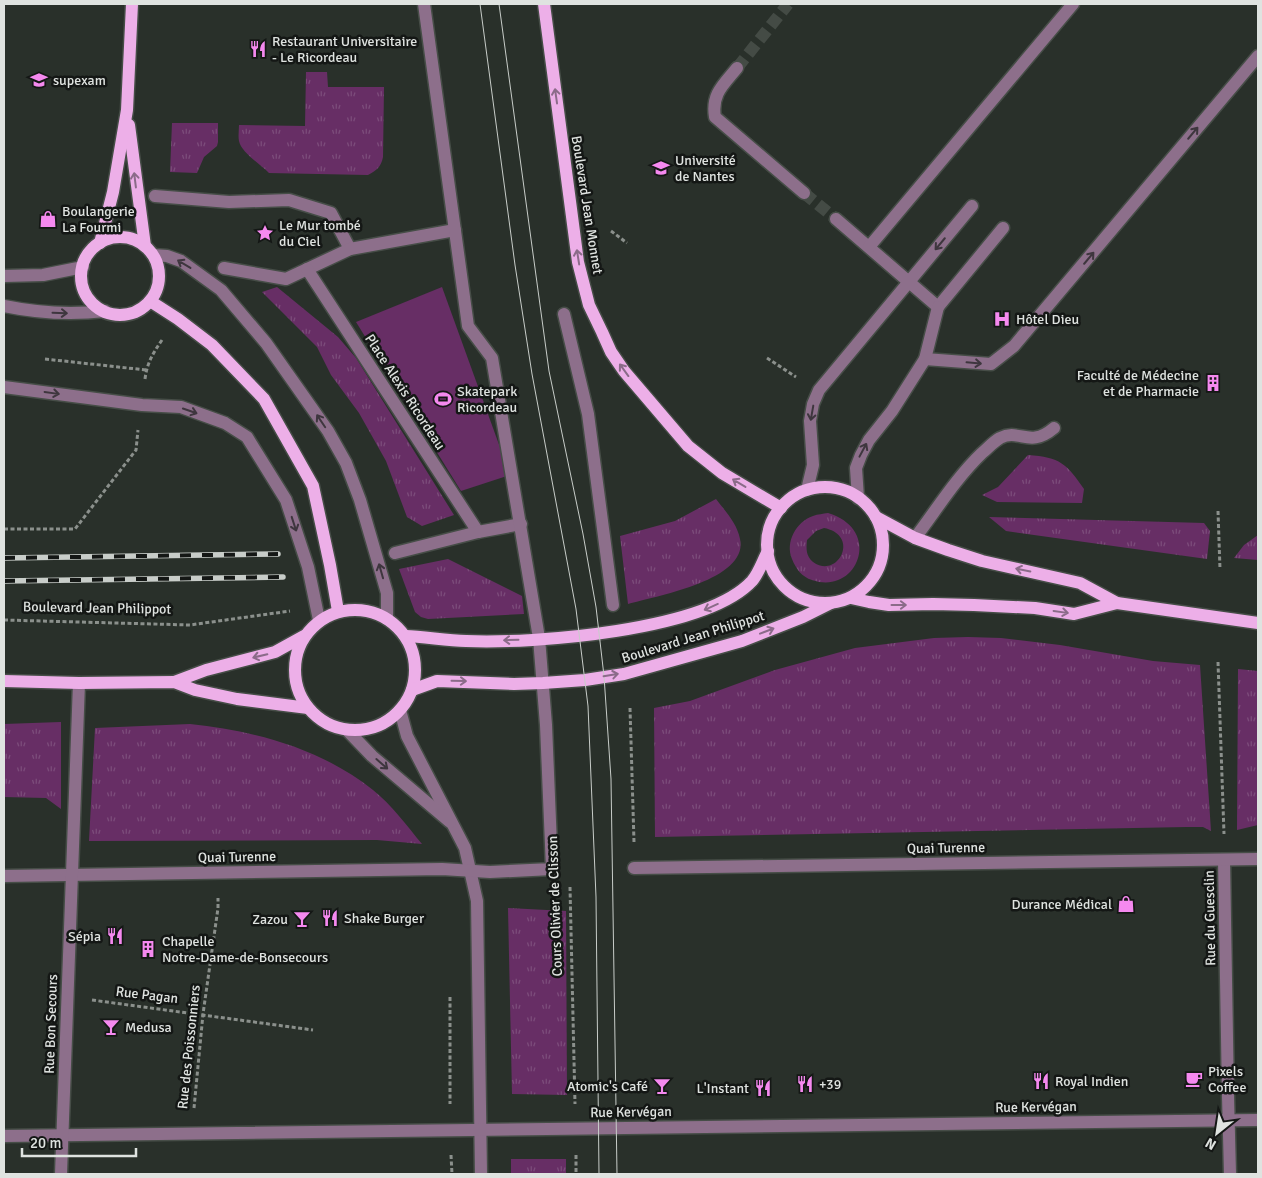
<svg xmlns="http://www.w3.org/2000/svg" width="1262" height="1178" viewBox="0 0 1262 1178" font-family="Signika,sans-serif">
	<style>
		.grass { fill: url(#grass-tufts); fill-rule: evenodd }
		.garden { fill: #672e65 }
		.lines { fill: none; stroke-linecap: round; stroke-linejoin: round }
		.minor-tunnel { stroke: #444b45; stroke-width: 12; stroke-dasharray: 12 6; stroke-linecap: butt }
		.minor-casing { stroke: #464d47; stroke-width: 15 }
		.major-casing { stroke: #464d47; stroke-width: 15 }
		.path { stroke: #8b908c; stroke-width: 3; stroke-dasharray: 4 2.5; stroke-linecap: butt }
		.minor { stroke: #8d6f8b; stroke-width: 12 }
		.major { stroke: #edafe8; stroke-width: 12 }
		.tram { stroke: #c8cdc9; stroke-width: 1 }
		.rail-casing { stroke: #c8cdc9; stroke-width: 5.5 }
		.rail { stroke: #141715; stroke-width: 4; stroke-dasharray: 11; stroke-linecap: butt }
		.oneway { stroke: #8b6b89 }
		.oneway2 { stroke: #3e363e }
		.labels { text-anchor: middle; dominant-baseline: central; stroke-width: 5; stroke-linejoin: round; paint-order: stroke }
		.poi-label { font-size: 14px; fill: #dfe3e0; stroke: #141715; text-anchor: start }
		.street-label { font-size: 14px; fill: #dfe3e0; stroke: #141715 }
	</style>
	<defs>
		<pattern id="grass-tufts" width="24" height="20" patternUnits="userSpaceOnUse" patternTransform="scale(1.25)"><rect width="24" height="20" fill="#672e65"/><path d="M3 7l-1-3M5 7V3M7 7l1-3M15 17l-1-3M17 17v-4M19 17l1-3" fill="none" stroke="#7c4c7b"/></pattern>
	</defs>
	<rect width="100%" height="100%" fill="#29302a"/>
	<g class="grass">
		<path d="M306,72H327L328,87H384L383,157C381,167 377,170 368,175L269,173C261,165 241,152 239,141C238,136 239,130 239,125L305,126Z"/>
		<polygon points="172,123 218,123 218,142 217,146 204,157 197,173 170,172"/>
		<polygon points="277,287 338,337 356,358 454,515 422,526 407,517 386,461 359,413 331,375 317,347 262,292"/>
		<path d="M1028,455C1060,457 1067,464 1084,489L1082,503L997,502L982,495L998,487Z"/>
		<path d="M716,499C725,511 737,523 740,539C749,580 656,596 628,604L620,536L675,521Z"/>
		<path d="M828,513C884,530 857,596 812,580C802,577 796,569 792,559C785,542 796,522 813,516C818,514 823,514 828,513ZM824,528C861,535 838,580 813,562C806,556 806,549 807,540L816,531Z"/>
		<polygon points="989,517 1204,523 1210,531 1207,559 1006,531"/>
		<polygon points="1258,535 1258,560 1234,558 1244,545"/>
		<polygon points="448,559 522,596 524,614 428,619 421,617 415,612 399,569"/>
		<polygon points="968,637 1001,638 1060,645 1153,661 1200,665 1211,831 1203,827 1186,827 655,837 654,708 690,701 775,670 855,648 934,638"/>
		<polygon points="1238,669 1258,671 1258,825 1237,830"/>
		<polygon points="61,722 61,809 46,798 4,797 4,724"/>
		<path d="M190,724C256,731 320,748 373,790C392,805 407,826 422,844L377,840L89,841L95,728Z"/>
		<polygon points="508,908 566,911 567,1095 512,1094"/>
		<rect x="511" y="1159" width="55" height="15"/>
	</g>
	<polygon class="garden" points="442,287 510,475 461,491 356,322"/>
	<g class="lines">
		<g class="minor-tunnel">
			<polyline points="737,68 788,4"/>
			<polyline points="804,193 836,219"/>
		</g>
		<g class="minor-casing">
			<g id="minor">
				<path d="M737,68C724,84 711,94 715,117L804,193"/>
				<polyline points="155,196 229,202 289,200 331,213 350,249"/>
				<polyline points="836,219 938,307 1003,228"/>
				<polyline points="869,247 1073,4"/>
				<polyline points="153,255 167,256 181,261 221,290 266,343 328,431 346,463 360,500 387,593 387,619"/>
				<polyline points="224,268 286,279 350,249 455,230"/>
				<polyline points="307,269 478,532"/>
				<polyline points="4,276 43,275 83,267"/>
				<path d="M4,306C38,313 70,315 105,311"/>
				<polyline points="564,314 588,414 613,605"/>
				<polyline points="925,359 991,364 1014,346 1258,56"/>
				<polyline points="4,387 142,405 181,407 225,423 247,437 286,500 308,567 319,620"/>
				<polyline points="807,490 813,465 810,421 813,404 819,390 972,206"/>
				<polyline points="858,498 856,468 861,455 869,440 892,411 925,359 938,307"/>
				<path d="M915,538C937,509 956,478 982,453C988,448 993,442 1000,438C1020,428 1029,449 1054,428"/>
				<polyline points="395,553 478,532 521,524"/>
				<polyline points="400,710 407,736 465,848 477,901 481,1174"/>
				<polyline points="347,730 372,756 450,822"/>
				<polyline points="1224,860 1228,1096 1230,1174"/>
				<polyline points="634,868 1258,859"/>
				<polyline points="4,876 442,869 490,872 552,869 546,725 539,638 492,358 468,326 424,4"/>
				<polyline points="4,1136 1258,1120"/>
				<polyline points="61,1174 79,683"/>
			</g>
		</g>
		<g class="major-casing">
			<g id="major">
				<polyline points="544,4 578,262 589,305 602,332 611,352 624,371 688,446 722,473 781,508"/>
				<polyline points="129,125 145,246"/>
				<circle cx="120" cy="276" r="39"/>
				<polyline points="100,243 113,192 127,110 132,4"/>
				<polyline points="150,301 178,319 212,345 264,399 313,486 330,565 338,611"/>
				<circle cx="825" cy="545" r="58"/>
				<polyline points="876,517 915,538 948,550 982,561 1080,583 1117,603 1258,623"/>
				<polyline points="851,598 869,602 889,605 933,604 974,605 1035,608 1074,614 1117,603"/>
				<circle cx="355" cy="670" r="60"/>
				<path d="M405,636C425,637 445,640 466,641C533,644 706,631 752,581C759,573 763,560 768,551"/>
				<polyline points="4,681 79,683 174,682 195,690 237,699 308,708"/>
				<polyline points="174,682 206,670 275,652 304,636"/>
				<polyline points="412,690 437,681 514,684 543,683 585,680 624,674 742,641 803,617 831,603"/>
			</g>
		</g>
		<g class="path">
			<polyline points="611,231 627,243"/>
			<polyline points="767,358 796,377"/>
			<polyline points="45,359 146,370"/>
			<path d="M145,379C147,363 153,353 162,340"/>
			<polyline points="1218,511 1220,569"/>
			<polyline points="4,529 75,529 136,450 138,430"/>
			<polyline points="4,620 190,625 290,611"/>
			<polyline points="1218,662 1224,834"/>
			<polyline points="630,708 634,842"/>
			<polyline points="570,887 575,1104"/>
			<polyline points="450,997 450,1104"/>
			<polyline points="92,1000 313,1030"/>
			<polyline points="194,1108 203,1014 218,908 218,898"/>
			<polyline points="451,1155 452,1174"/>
			<polyline points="576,1155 576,1174"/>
		</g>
		<use href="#minor" class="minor"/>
		<use href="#major" class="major"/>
		<g class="tram">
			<polyline points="480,4 515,265 532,374 576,609 588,706 596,897 599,1174"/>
			<polyline points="499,4 549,371 583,534 596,607 604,676 611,779 617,1174"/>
		</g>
		<g class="rail-casing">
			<g id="rail">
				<polyline points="4,558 278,554"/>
				<polyline points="4,581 283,577"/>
			</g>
		</g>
		<use href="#rail" class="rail"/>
	</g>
	<defs><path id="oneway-shaft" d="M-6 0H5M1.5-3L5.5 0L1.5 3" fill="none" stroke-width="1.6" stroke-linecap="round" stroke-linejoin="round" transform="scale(1.25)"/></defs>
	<g class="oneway">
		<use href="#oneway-shaft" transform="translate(556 96) rotate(-98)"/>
		<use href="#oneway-shaft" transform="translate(135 180) rotate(-97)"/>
		<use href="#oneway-shaft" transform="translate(578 257) rotate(-99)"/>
		<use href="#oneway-shaft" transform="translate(624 370) rotate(-126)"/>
		<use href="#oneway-shaft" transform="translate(739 483) rotate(-149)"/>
		<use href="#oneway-shaft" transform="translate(1023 570) rotate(-168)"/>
		<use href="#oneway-shaft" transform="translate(899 605)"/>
		<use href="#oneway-shaft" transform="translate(711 607) rotate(156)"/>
		<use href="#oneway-shaft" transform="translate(1061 612) rotate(8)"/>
		<use href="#oneway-shaft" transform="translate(767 631) rotate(-21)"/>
		<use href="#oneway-shaft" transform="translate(511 640) rotate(178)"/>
		<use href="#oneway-shaft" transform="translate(260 656) rotate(167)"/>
		<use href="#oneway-shaft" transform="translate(611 675) rotate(-9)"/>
		<use href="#oneway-shaft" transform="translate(459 681) rotate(1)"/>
	</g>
	<g class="oneway2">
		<use href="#oneway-shaft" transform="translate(1193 133) rotate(-50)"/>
		<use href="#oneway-shaft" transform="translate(940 244) rotate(130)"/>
		<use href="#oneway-shaft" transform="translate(1089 258) rotate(-50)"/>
		<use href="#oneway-shaft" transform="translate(184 264) rotate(-149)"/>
		<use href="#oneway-shaft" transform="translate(60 313) rotate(2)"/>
		<use href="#oneway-shaft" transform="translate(974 363) rotate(5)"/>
		<use href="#oneway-shaft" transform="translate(52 393) rotate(8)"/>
		<use href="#oneway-shaft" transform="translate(190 411) rotate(19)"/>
		<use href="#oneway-shaft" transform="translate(812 413) rotate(100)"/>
		<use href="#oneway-shaft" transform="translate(321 421) rotate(-124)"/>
		<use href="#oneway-shaft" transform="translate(863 450) rotate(-62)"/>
		<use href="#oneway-shaft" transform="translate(294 524) rotate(72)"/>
		<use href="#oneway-shaft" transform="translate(381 571) rotate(-106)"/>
		<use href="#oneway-shaft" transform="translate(382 764) rotate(41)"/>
	</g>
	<defs>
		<g id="restaurant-bare" transform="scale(1.35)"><path d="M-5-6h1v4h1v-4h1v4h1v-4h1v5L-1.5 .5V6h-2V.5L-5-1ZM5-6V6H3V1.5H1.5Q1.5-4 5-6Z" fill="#f589ef" stroke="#141715" stroke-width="2.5" paint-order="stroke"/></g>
		<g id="school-bare" transform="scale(1.35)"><path d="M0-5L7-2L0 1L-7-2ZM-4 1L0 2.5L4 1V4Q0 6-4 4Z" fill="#f589ef" stroke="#141715" stroke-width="2.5" paint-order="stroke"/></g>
		<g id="university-bare" transform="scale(1.35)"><path d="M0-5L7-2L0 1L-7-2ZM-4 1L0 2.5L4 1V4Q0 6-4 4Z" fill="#f589ef" stroke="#141715" stroke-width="2.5" paint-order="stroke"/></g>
		<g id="shop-bare" transform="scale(1.35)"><path d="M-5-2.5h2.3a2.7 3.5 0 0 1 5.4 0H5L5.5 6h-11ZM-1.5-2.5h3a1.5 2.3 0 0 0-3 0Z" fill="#f589ef" stroke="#141715" stroke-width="2.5" paint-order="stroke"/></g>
		<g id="sight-bare" transform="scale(1.35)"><path d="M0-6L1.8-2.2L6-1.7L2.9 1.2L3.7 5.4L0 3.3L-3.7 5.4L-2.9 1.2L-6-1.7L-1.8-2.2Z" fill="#f589ef" stroke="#141715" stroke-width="2.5" paint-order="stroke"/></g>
		<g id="hospital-bare" transform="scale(1.35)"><path d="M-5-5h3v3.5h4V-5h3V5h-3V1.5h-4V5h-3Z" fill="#f589ef" stroke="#141715" stroke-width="2.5" paint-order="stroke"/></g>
		<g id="building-bare" transform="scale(1.35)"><path d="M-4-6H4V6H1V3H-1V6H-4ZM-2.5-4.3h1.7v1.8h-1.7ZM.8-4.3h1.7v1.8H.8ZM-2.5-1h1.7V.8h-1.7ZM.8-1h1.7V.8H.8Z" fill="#f589ef" stroke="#141715" stroke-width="2.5" paint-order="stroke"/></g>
		<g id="stadium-bare" transform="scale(1.35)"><path d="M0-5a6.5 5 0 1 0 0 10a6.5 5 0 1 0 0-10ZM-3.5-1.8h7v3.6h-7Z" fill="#f589ef" stroke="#141715" stroke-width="2.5" paint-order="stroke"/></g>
		<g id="bar-bare" transform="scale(1.35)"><path d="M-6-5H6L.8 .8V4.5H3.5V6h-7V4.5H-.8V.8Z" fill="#f589ef" stroke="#141715" stroke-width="2.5" paint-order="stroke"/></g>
		<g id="cafe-bare" transform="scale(1.35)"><path d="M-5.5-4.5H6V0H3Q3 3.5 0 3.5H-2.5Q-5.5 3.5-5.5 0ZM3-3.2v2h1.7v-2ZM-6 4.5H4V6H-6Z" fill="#f589ef" stroke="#141715" stroke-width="2.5" paint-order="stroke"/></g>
	</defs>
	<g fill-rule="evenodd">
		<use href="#restaurant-bare" x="258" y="49"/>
		<use href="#school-bare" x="39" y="80"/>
		<use href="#university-bare" x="661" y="168"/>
		<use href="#shop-bare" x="48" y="219"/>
		<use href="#sight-bare" x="265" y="233"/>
		<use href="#hospital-bare" x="1002" y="319"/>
		<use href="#building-bare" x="1213" y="383"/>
		<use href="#stadium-bare" x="443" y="399"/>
		<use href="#shop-bare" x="1126" y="904"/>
		<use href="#restaurant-bare" x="330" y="918"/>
		<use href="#bar-bare" x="302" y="919"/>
		<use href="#restaurant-bare" x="115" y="936"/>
		<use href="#building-bare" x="148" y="949"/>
		<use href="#bar-bare" x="111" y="1027"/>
		<use href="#cafe-bare" x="1194" y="1079"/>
		<use href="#restaurant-bare" x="1041" y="1081"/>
		<use href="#restaurant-bare" x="805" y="1084"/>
		<use href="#bar-bare" x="662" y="1086"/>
		<use href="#restaurant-bare" x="763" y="1088"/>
	</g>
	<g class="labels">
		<g class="poi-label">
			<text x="272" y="41">Restaurant Universitaire<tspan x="272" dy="16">- Le Ricordeau</tspan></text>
			<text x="53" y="80">supexam</text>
			<text x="675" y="160">Université<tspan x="675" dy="16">de Nantes</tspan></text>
			<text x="62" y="211">Boulangerie<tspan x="62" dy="16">La Fourmi</tspan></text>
			<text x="279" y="225">Le Mur tombé<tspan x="279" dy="16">du Ciel</tspan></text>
			<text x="1016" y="319">Hôtel Dieu</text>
			<text x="1199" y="375" text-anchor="end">Faculté de Médecine<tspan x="1199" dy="16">et de Pharmacie</tspan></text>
			<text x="457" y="391">Skatepark<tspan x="457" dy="16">Ricordeau</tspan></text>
			<text x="1112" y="904" text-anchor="end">Durance Médical</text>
			<text x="344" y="918">Shake Burger</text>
			<text x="288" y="919" text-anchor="end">Zazou</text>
			<text x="101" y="936" text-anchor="end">Sépia</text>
			<text x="162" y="941">Chapelle<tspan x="162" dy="16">Notre-Dame-de-Bonsecours</tspan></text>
			<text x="125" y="1027">Medusa</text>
			<text x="1208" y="1071">Pixels<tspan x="1208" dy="16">Coffee</tspan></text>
			<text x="1055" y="1081">Royal Indien</text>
			<text x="819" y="1084">+39</text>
			<text x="648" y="1086" text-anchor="end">Atomic's Café</text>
			<text x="749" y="1088" text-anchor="end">L'Instant</text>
		</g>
		<g class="street-label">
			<text transform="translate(587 205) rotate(81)">Boulevard Jean Monnet</text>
			<text transform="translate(405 392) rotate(57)">Place Alexis Ricordeau</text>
			<text transform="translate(97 608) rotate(1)">Boulevard Jean Philippot</text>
			<text transform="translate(693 637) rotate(-17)">Boulevard Jean Philippot</text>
			<text transform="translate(946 848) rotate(-1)">Quai Turenne</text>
			<text transform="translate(237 857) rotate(-1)">Quai Turenne</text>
			<text transform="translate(555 906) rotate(-92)">Cours Olivier de Clisson</text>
			<text transform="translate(1210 918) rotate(-91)">Rue du Guesclin</text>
			<text transform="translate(147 995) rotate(7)">Rue Pagan</text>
			<text transform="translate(51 1024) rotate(-88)">Rue Bon Secours</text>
			<text transform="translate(189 1047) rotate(-84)">Rue des Poissonniers</text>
			<text transform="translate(1036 1107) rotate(-1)">Rue Kervégan</text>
			<text transform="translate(631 1112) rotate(-1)">Rue Kervégan</text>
		</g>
	</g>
	<rect width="1262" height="1178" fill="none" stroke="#dfe3e0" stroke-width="10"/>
	<g transform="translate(1217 1133) rotate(210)" stroke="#141715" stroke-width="4" paint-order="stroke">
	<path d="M0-4L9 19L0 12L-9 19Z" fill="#dfe3e0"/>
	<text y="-8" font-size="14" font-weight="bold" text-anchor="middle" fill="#dfe3e0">N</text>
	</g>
	<path d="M22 1148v8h114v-8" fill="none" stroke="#dfe3e0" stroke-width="2.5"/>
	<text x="30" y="1148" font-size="15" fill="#dfe3e0" stroke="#141715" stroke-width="4" paint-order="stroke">20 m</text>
</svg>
